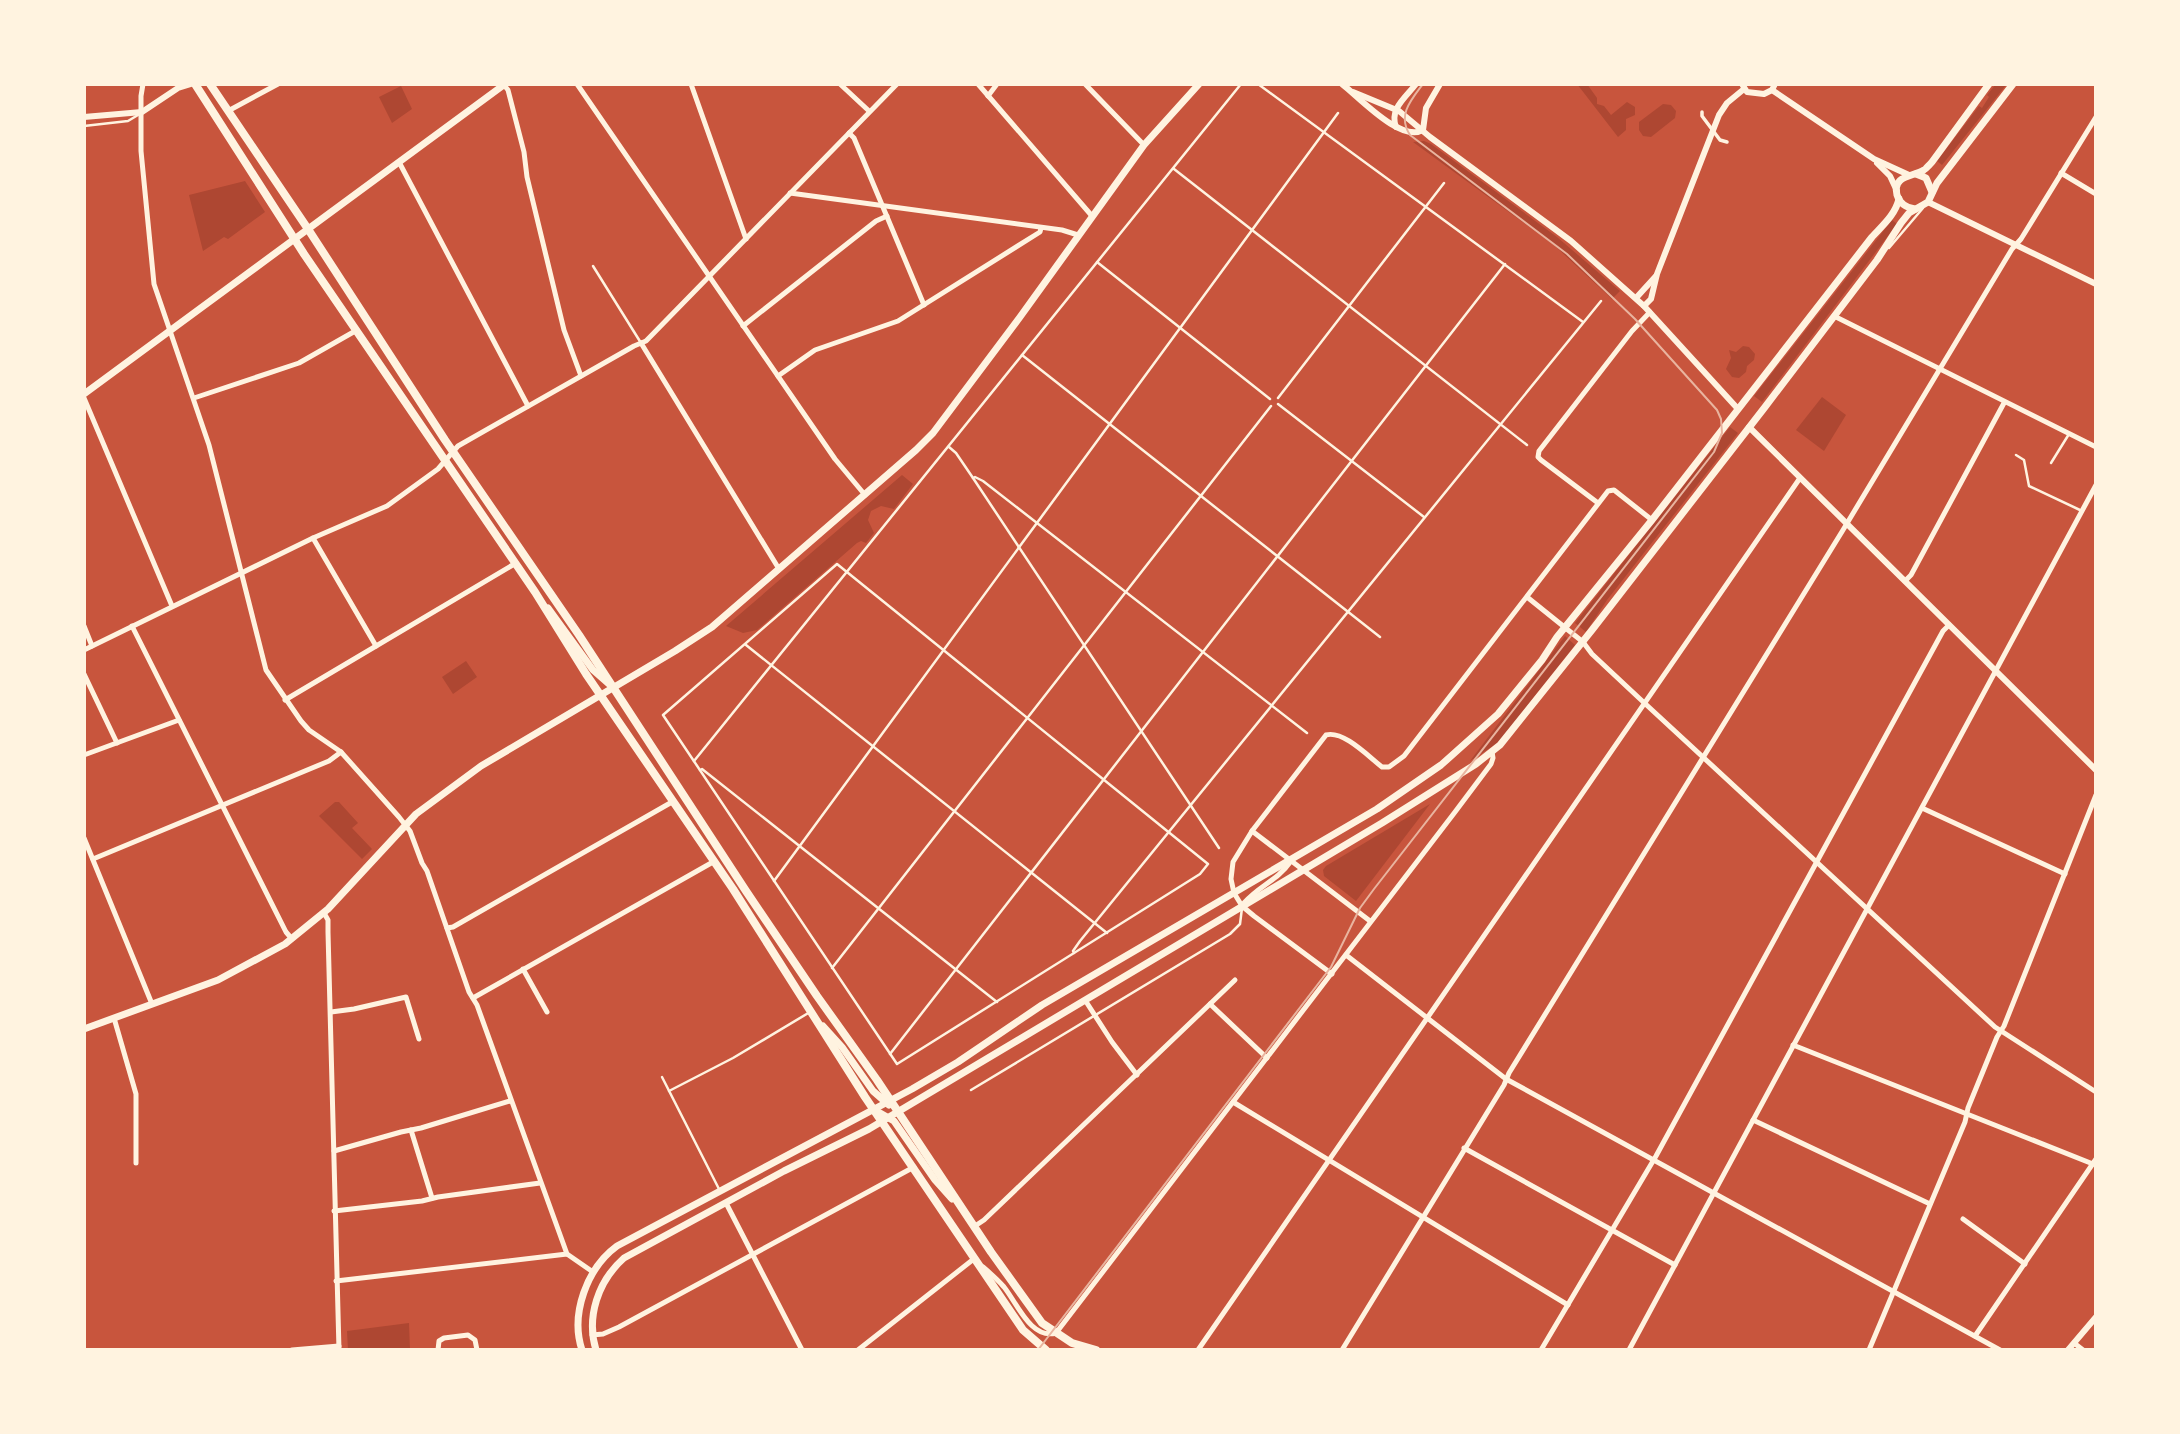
<svg xmlns="http://www.w3.org/2000/svg" width="2180" height="1434" viewBox="0 0 2180 1434" font-family="Mulish,sans-serif">
	<style>
		.green { fill: #ae4732 }
		.lines { fill: none; stroke-linecap: round; stroke-linejoin: round }
		.service { stroke: #fff3e0; stroke-width: 2.5 }
		.pedestrian { stroke: #fff3e0; stroke-width: 3.5 }
		.minor { stroke: #fff3e0; stroke-width: 5 }
		.tertiary { stroke: #fff3e0; stroke-width: 6 }
		.secondary { stroke: #fff3e0; stroke-width: 7 }
		.primary { stroke: #fff3e0; stroke-width: 8 }
		.tram { stroke: #e9b49f; stroke-width: 2 }
	</style>
	<rect width="100%" height="100%" fill="#c8553d"/>
	<g class="green">
		<polygon points="1577,84 1587,84 1597,98 1597,104 1604,106 1611,115 1627,102 1635,107 1635,115 1626,119 1626,130 1618,137"/>
		<polygon points="1996,84 2007,84 1942,165 1937,161 1979,106 1982,108 1989,97 1987,95"/>
		<polygon points="401,86 412,109 392,123 379,97"/>
		<polygon points="1663,104 1671,105 1676,111 1675,118 1651,137 1643,136 1639,130 1639,122"/>
		<polygon points="1424,141 1431,144 1557,237 1620,291 1612,299 1554,245 1413,142"/>
		<polygon points="245,181 265,212 228,239 224,237 203,251 189,195"/>
		<polygon points="1892,220 1897,224 1762,402 1754,396"/>
		<polygon points="1743,346 1749,347 1755,354 1754,360 1747,366 1746,372 1739,378 1732,377 1726,369 1731,358 1729,350 1736,352"/>
		<polygon points="1822,397 1846,415 1824,451 1796,430"/>
		<polygon points="1730,427 1738,433 1607,600 1586,632 1575,623"/>
		<polygon points="902,475 913,484 894,509 881,506 871,511 868,520 874,533 866,543 861,541 857,543 757,630 743,633 726,626"/>
		<polygon points="1565,636 1575,645 1499,742 1470,761"/>
		<polygon points="466,661 477,677 453,694 442,677"/>
		<polygon points="335,802 339,802 358,823 352,828 372,849 362,859 319,816"/>
		<polygon points="1430,804 1356,901 1324,876 1323,870 1326,866"/>
		<polygon points="409,1323 410,1350 348,1350 347,1331"/>
	</g>
	<g class="lines">
		<g class="service">
			<polyline points="1258,84 1583,322"/>
			<polyline points="84,126 128,121 138,115"/>
			<polyline points="1174,169 1527,445"/>
			<polyline points="1889,248 1923,208"/>
			<polyline points="1097,262 1270,399"/>
			<polyline points="593,266 641,343"/>
			<polyline points="1022,355 1380,637"/>
			<polyline points="1278,398 1444,183"/>
			<polyline points="1278,404 1424,517"/>
			<polyline points="949,447 956,453 973,478 1219,848"/>
			<polyline points="2016,455 2024,460 2029,486 2082,511"/>
			<polyline points="2051,463 2069,434"/>
			<polyline points="973,478 975,477 983,481 1307,733"/>
			<polygon points="837,564 1208,864 1200,874 897,1064 663,715"/>
			<polyline points="746,645 1107,933"/>
			<polyline points="694,761 1241,84"/>
			<polyline points="700,770 702,769 997,1002"/>
			<polyline points="774,881 1338,113"/>
			<polyline points="1074,953 1073,951 1080,941 1601,301"/>
			<polyline points="832,968 1271,406"/>
			<polyline points="890,1054 1505,264"/>
			<polyline points="662,1077 720,1191"/>
			<polyline points="971,1090 1230,934 1240,924 1242,908"/>
			<polyline points="669,1091 733,1058 810,1012"/>
		</g>
		<polyline class="pedestrian" points="1702,112 1702,116 1720,140 1727,142"/>
		<g class="minor">
			<polyline points="143,84 141,96 141,151 154,284 209,445 266,670 301,721 309,730 341,752 399,817 410,831 422,863 427,871 469,992 477,1005 567,1254"/>
			<polyline points="577,84 835,459 865,495"/>
			<polyline points="691,84 746,239"/>
			<polyline points="840,84 869,111"/>
			<polyline points="978,84 1092,216"/>
			<polyline points="1085,84 1144,145"/>
			<polyline points="504,85 508,90 524,152 527,177 564,330 581,376"/>
			<polyline points="988,96 997,84"/>
			<polyline points="228,111 278,84"/>
			<polyline points="849,133 854,138 924,305"/>
			<polyline points="399,162 528,406"/>
			<polyline points="2061,173 2096,194"/>
			<polyline points="790,193 1062,230 1078,235"/>
			<polyline points="1834,316 2096,447"/>
			<polyline points="743,326 876,221 887,216"/>
			<polyline points="641,343 779,569"/>
			<polyline points="778,376 815,350 898,321 1040,232 1041,228"/>
			<polyline points="84,398 172,606"/>
			<polyline points="194,398 299,363 357,330"/>
			<polyline points="1598,503 1541,460 1538,457 1539,451 1632,331 1650,312"/>
			<polyline points="313,538 376,646"/>
			<polyline points="1905,581 1911,575 2004,403"/>
			<polyline points="1527,597 1583,642 1592,654 1639,698 1995,1027 2096,1092"/>
			<polyline points="84,626 92,646"/>
			<polyline points="132,626 286,932 292,939"/>
			<polyline points="84,650 313,538 387,506 438,469 458,446 634,346 646,341 897,84"/>
			<polyline points="84,674 117,743"/>
			<polyline points="285,700 516,563"/>
			<polyline points="84,755 179,720"/>
			<polyline points="1922,808 2065,874"/>
			<path d="M1252,831L1326,735C1343,730 1368,756 1382,767H1389L1404,756L1608,491L1614,490L1652,520"/>
			<polyline points="84,838 152,1004"/>
			<polyline points="93,859 329,761 341,752"/>
			<path d="M1244,903C1260,885 1277,881 1291,861"/>
			<polyline points="324,913 328,920 328,932 339,1350"/>
			<polyline points="447,928 453,927 672,802"/>
			<polyline points="1346,955 1506,1079 2000,1350"/>
			<polyline points="523,969 547,1012"/>
			<polyline points="1332,974 1254,916 1242,906 1234,893 1231,879 1233,862 1252,831 1370,921"/>
			<polyline points="473,998 713,862"/>
			<polyline points="1085,1000 1112,1042 1137,1075"/>
			<polyline points="1210,1004 1235,980"/>
			<polyline points="331,1012 354,1009 406,997 419,1039"/>
			<polyline points="114,1018 136,1094 136,1163"/>
			<polyline points="1793,1045 2093,1164"/>
			<polyline points="1233,1102 1568,1305"/>
			<polyline points="1753,1120 1930,1204"/>
			<polyline points="411,1130 432,1198"/>
			<polyline points="1464,1148 1675,1265"/>
			<polyline points="334,1151 401,1132 421,1128 510,1101"/>
			<polyline points="726,1203 802,1350"/>
			<polyline points="334,1211 422,1201 438,1197 540,1183"/>
			<polyline points="1963,1219 2025,1264"/>
			<polyline points="975,1226 984,1220 1210,1004 1267,1058"/>
			<path d="M983,1267C990,1273 998,1280 1004,1287C1017,1303 1031,1340 1056,1333L1455,812L1491,764L1493,758L1492,752"/>
			<polyline points="336,1281 567,1254 593,1272"/>
			<polyline points="592,1335 603,1334 619,1327 914,1167"/>
			<polyline points="1975,1336 2096,1159"/>
			<polyline points="2074,1343 2083,1350"/>
			<polyline points="292,1350 339,1346"/>
			<polyline points="438,1350 439,1341 444,1338 468,1335 475,1340 477,1350"/>
			<polyline points="858,1350 975,1258 976,1260"/>
			<polyline points="1198,1350 1800,478"/>
			<polyline points="1342,1350 1504,1085 1509,1073 1843,530 2012,249 2021,239 2096,117"/>
			<polyline points="1541,1350 1656,1156 1943,631 1949,625"/>
			<polyline points="1629,1350 2096,485"/>
			<polyline points="1869,1350 1965,1122 1968,1108 1997,1037 2004,1026 2096,795"/>
		</g>
		<g class="tertiary">
			<path d="M1342,84C1359,97 1401,143 1423,130"/>
			<polyline points="1742,84 1747,92 1764,94 1772,90 1775,84"/>
			<polyline points="1772,90 1874,159 1909,175"/>
			<polyline points="1353,92 1399,111 1430,137 1571,241 1644,306 1738,409"/>
			<polyline points="84,117 142,112 178,88 191,84"/>
			<path d="M1396,127C1389,109 1406,97 1416,84"/>
			<polyline points="1423,130 1426,108 1440,84"/>
			<polyline points="1877,163 1890,176 1897,191"/>
			<polyline points="1928,202 2096,284"/>
			<polyline points="1636,298 1656,276"/>
			<polyline points="1644,306 1651,299 1657,274 1719,115 1727,103 1744,89"/>
			<polyline points="1749,427 2096,770"/>
			<polyline points="2068,1350 2096,1317"/>
		</g>
		<g class="secondary">
			<polyline points="1916,174 1926,178 1932,192"/>
			<path d="M1915,209C1907,208 1900,204 1897,195C1892,175 1913,177 1924,170C1925,170 1932,162 1932,162L1989,84"/>
			<polyline points="84,394 505,84"/>
			<polyline points="548,608 593,670 610,685"/>
			<polyline points="823,1026 842,1047 873,1091 889,1105"/>
			<polyline points="84,1029 218,980 285,944 328,909 416,814 481,766 675,651 712,627 916,450 933,433 1020,317 1144,145 1199,84"/>
			<polyline points="873,1109 894,1121 935,1180 952,1199"/>
			<path d="M582,1350C570,1314 587,1268 617,1246L912,1089L958,1062L1042,1005L1377,809L1441,765L1498,714L1542,660L1557,637L1652,520L1872,237C1883,225 1895,215 1899,199"/>
			<path d="M596,1350C586,1317 598,1281 624,1258L784,1171L869,1129L1382,823L1476,764L1500,745L1592,630L1765,407L1877,260L1901,223L1909,213L1928,202L1937,183L2013,84"/>
		</g>
		<g class="primary">
			<polyline points="195,84 304,254 535,592 586,674 733,889 865,1097 1023,1330 1046,1350"/>
			<polyline points="210,84 308,229 445,440 579,635 746,891 817,996 877,1080 991,1252 1042,1323 1072,1343 1096,1350"/>
		</g>
		<path class="tram" d="M1038,1350L1331,967L1360,908L1374,889L1714,452L1722,433L1721,419L1717,410L1635,319L1567,254L1410,135C1397,115 1411,100 1423,84"/>
	</g>
	<rect width="2180" height="1434" fill="none" stroke="#fff3e0" stroke-width="172"/>
</svg>
